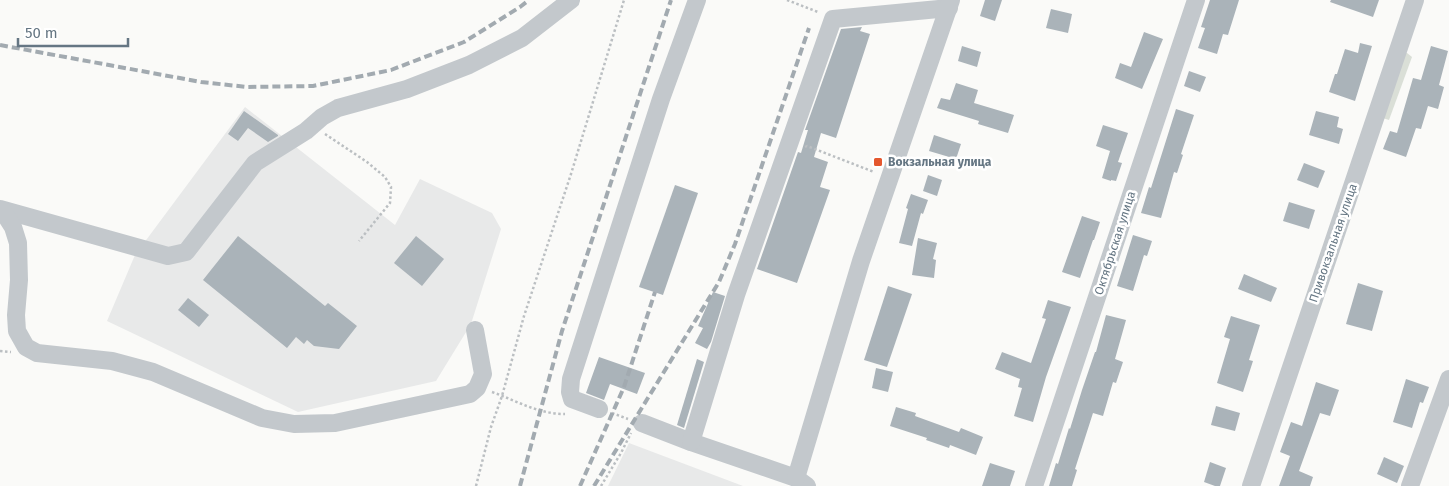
<svg xmlns="http://www.w3.org/2000/svg" width="1449" height="486" viewBox="0 0 1449 486" font-family="'Fira Sans',sans-serif">
	<style>
		.built { fill: #e8e9e9 }
		.green { fill: #dadfd7 }
		.building { fill: #aab3b9 }
		.lines { fill: none; stroke-linecap: round; stroke-linejoin: round }
		.path { stroke: #bbbfc2; stroke-width: 2.5; stroke-dasharray: 2.5 2.5; stroke-linecap: butt }
		.minor { stroke: #c3c8cc; stroke-width: 18 }
		.rail { stroke: #a2aab0; stroke-width: 4; stroke-dasharray: 8 4; stroke-linecap: butt }
		.poi-dot { fill: #e4572e; stroke: #fff; stroke-width: 2 }
		.labels { text-anchor: middle; dominant-baseline: central; stroke-width: 5; stroke-linejoin: round; paint-order: stroke }
		.poi-label { font-size: 12px; font-weight: bold; fill: #657683; stroke: #fff; text-anchor: start }
		.street-label { font-size: 12px; fill: #657683; stroke: #fff }
	</style>
	<rect width="100%" height="100%" fill="#fafaf8"/>
	<g class="built">
		<polygon points="245,107 395,225 420,179 492,213 501,229 471,324 436,381 298,412 107,321 135,255"/>
		<polygon points="629,443 743,486 608,486"/>
	</g>
	<polygon class="green" points="1398,53 1407,53 1412,57 1389,120 1376,116"/>
	<g class="building">
		<polygon points="985,0 1002,0 995,21 980,16"/>
		<polygon points="1210,0 1239,0 1228,35 1223,34 1217,54 1198,48 1205,28 1201,27"/>
		<polygon points="1331,0 1379,0 1373,17 1330,2"/>
		<polygon points="1051,9 1072,14 1068,33 1046,28"/>
		<polygon points="862,27 860,31 870,34 836,138 821,133 814,157 828,162 820,187 830,190 797,283 757,269 798,152 801,153 808,130 805,130 841,29"/>
		<polygon points="1144,32 1163,39 1142,89 1115,78 1120,63 1131,67"/>
		<polygon points="1360,43 1372,46 1355,101 1329,92 1335,74 1337,74 1345,49 1358,53"/>
		<polygon points="962,46 981,52 977,67 958,61"/>
		<polygon points="1431,46 1448,51 1439,85 1444,87 1438,109 1428,106 1421,129 1416,128 1406,157 1383,149 1390,131 1397,133 1413,78 1421,80"/>
		<polygon points="1189,71 1206,77 1200,92 1184,86"/>
		<polygon points="956,83 978,90 974,103 1014,115 1008,133 978,124 979,121 937,108 941,98 950,100"/>
		<polygon points="1176,109 1194,115 1181,154 1183,155 1177,173 1174,172 1161,218 1141,213 1149,187 1151,188"/>
		<polygon points="244,111 278,135 278,136 268,142 248,128 238,141 228,134"/>
		<polygon points="1316,111 1339,117 1337,127 1343,129 1339,144 1309,135"/>
		<polygon points="1103,125 1128,133 1118,162 1122,163 1116,181 1111,180 1111,181 1102,178 1110,151 1096,146"/>
		<polygon points="934,135 961,144 956,159 929,151"/>
		<polygon points="1304,163 1325,171 1318,188 1297,180"/>
		<polygon points="928,175 942,180 937,196 923,191"/>
		<polygon points="675,185 698,193 663,295 639,287"/>
		<polygon points="911,194 928,200 923,214 921,213 912,246 899,243 908,209 906,208"/>
		<polygon points="1289,202 1315,210 1309,229 1283,221"/>
		<polygon points="1082,216 1100,222 1094,240 1093,240 1080,278 1062,272"/>
		<polygon points="1133,235 1152,241 1147,256 1144,255 1133,291 1117,286"/>
		<polygon points="238,236 325,306 328,303 357,326 339,349 314,346 307,340 304,344 296,337 287,348 203,280"/>
		<polygon points="416,236 444,259 422,286 394,263"/>
		<polygon points="918,238 937,243 933,259 936,260 934,278 912,275"/>
		<polygon points="1244,274 1277,288 1271,302 1238,289"/>
		<polygon points="1358,283 1383,291 1372,331 1346,324"/>
		<polygon points="888,286 912,294 887,367 864,360"/>
		<polygon points="713,292 725,296 711,342 707,349 695,343 703,328 698,326"/>
		<polygon points="188,298 209,315 199,327 178,310"/>
		<polygon points="1048,300 1071,307 1046,377 1033,422 1014,416 1022,388 1018,387 1020,379 995,369 1002,352 1031,363 1046,319 1042,318"/>
		<polygon points="1106,315 1126,320 1115,359 1123,362 1116,383 1113,382 1103,416 1093,413 1075,469 1077,470 1072,486 1049,486 1056,463 1058,464 1069,428 1070,429 1082,390 1095,352 1096,352"/>
		<polygon points="1231,316 1260,325 1249,360 1253,361 1243,392 1217,383 1230,339 1224,337"/>
		<polygon points="599,357 645,373 637,394 610,384 604,400 586,393"/>
		<polygon points="697,359 704,362 684,428 677,425"/>
		<polygon points="876,368 893,372 888,392 872,388"/>
		<polygon points="1406,379 1429,387 1423,403 1420,402 1412,428 1393,422"/>
		<polygon points="1316,382 1339,390 1330,416 1320,413 1299,471 1313,477 1310,486 1279,486 1290,456 1280,452 1291,422 1302,426"/>
		<polygon points="1216,406 1240,413 1235,431 1211,425"/>
		<polygon points="896,407 916,413 915,416 959,432 961,428 983,437 976,455 950,445 949,448 926,440 927,438 890,426"/>
		<polygon points="1384,457 1404,466 1397,483 1377,474"/>
		<polygon points="1210,462 1226,468 1220,486 1215,486 1204,482"/>
		<polygon points="990,463 1015,471 1010,486 982,486"/>
	</g>
	<g class="lines">
		<g class="path">
			<polyline points="787,0 818,12"/>
			<polyline points="325,134 367,162 385,177 391,187 390,203 359,241"/>
			<polyline points="805,147 807,146 874,172"/>
			<polyline points="0,351 11,352"/>
			<path d="M492,392C517,401 538,414 565,414"/>
			<polyline points="612,413 628,419"/>
			<polyline points="476,486 491,427 502,396 524,316 571,174 624,0"/>
			<polyline points="601,486 621,453 631,433"/>
		</g>
		<g class="minor">
			<polyline points="0,209 168,256 186,252 255,163 306,131 322,117 338,108 407,89 469,65 522,38 571,0"/>
			<polyline points="2,210 13,227 18,243 19,280 16,315 17,331 26,347 37,353 112,361 153,372 262,418 294,424 335,423 470,394 477,388 483,374 475,330"/>
			<polyline points="599,409 572,399 570,392 571,379 661,99 697,0"/>
			<polyline points="642,423 691,442 796,478 807,486"/>
			<polyline points="691,442 736,295 833,19 949,8"/>
			<polyline points="796,478 861,261 951,0"/>
			<polyline points="1034,486 1196,0"/>
			<polyline points="1251,486 1415,0"/>
			<polyline points="1410,486 1449,379"/>
		</g>
		<g class="rail">
			<polyline points="0,45 201,82 247,87 313,86 391,70 464,42 520,7 529,0"/>
			<polyline points="520,486 562,331 671,0"/>
			<polyline points="580,486 624,387 655,292"/>
			<polyline points="594,486 719,282 735,244 809,28"/>
		</g>
	</g>
	<rect class="poi-dot" x="873" y="157" width="10" height="10" rx="2.5"/>
	<g class="labels">
		<g class="poi-label">
			<text x="888" y="162">Вокзальная улица</text>
		</g>
		<g class="street-label">
			<text transform="translate(1115 243) rotate(-72)">Октябрьская улица</text>
			<text transform="translate(1333 243) rotate(-71)">Привокзальная улица</text>
		</g>
	</g>
	<path d="M18 38v8h110v-8" fill="none" stroke="#657683" stroke-width="2.5"/>
	<text x="25" y="38" font-size="15" fill="#657683" stroke="#ffffff" stroke-width="4" paint-order="stroke">50 m</text>
</svg>
